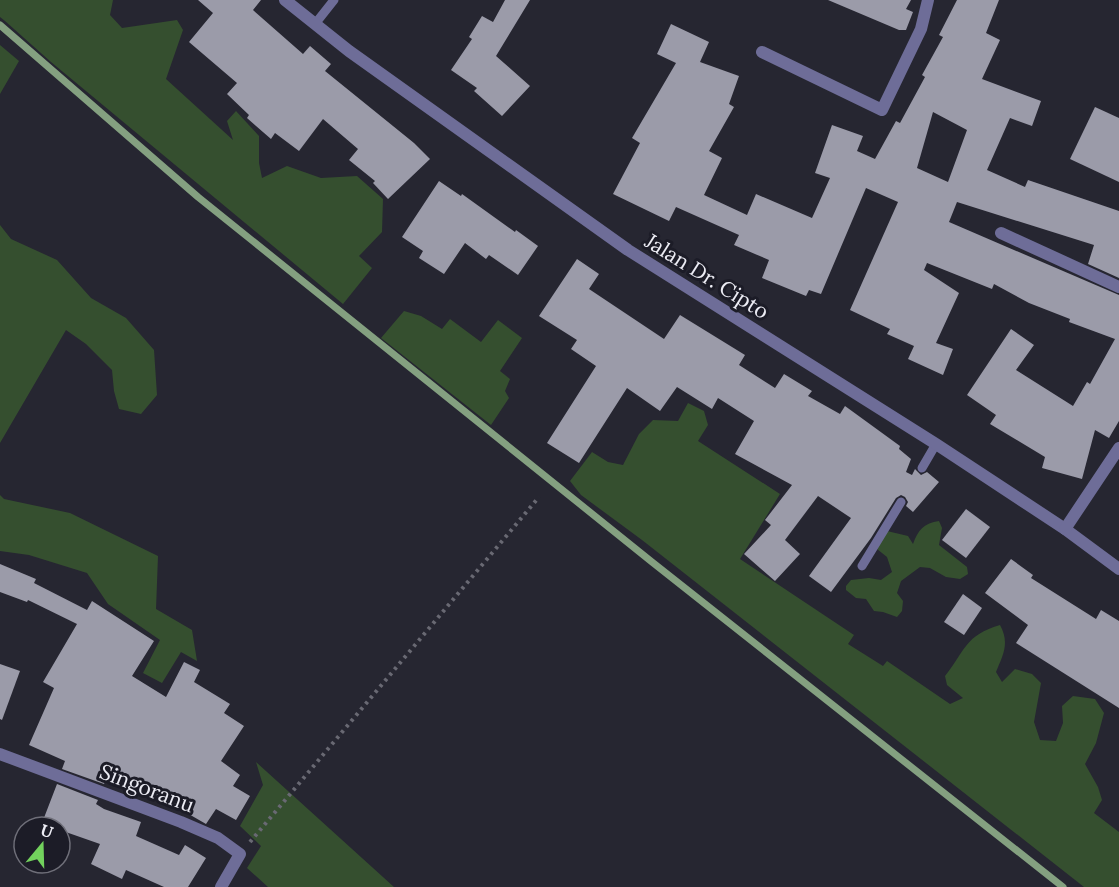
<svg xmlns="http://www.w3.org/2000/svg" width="1119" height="887" viewBox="0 0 1119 887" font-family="Lora,serif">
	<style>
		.green { fill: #354f2f }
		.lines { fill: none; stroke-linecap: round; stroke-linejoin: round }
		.stream { stroke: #84a080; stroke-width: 7 }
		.building { fill: #9b9ba9; fill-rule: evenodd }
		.path { stroke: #696973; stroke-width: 4; stroke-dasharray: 3 4.5; stroke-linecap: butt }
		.service { stroke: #6e6d98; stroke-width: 9 }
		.minor { stroke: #6e6d98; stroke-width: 12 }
		.tertiary { stroke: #6e6d98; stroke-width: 12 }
		.labels { text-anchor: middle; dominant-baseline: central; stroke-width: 6; stroke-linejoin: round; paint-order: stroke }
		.street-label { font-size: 21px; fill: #ececf4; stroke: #1c1c27 }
	</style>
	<rect width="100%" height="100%" fill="#262631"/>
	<g class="green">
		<polygon points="0,0 113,0 110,15 122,28 177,20 183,30 166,79 233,140 227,121 236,111 259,136 259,163 262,178 287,166 321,178 357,176 383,199 382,232 359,256 372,268 343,304 51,62 5,21 0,17"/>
		<polygon points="0,45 19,61 0,94"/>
		<polygon points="0,225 11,239 57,260 91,298 126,318 154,350 157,395 141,414 119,409 114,391 112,370 86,344 66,330 0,443"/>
		<polygon points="404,311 421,316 442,329 450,319 481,342 498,320 522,338 500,371 510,379 505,391 509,398 491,425 381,338"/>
		<path d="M688,403L704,411L708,425L698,441L780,494L740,559L854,635L848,644L883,666L887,661L950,704L963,698L947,685L945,676C966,650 964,636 1000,625C1010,643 1003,655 996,672L1002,682L1015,669L1032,674L1041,683L1034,722L1040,740L1056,741L1063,723L1062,706L1073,696L1095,699L1104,713L1096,743L1085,764L1098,787L1102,800L1094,813L1119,832V887H1084L642,540L581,495L570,481L592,452L608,462L623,465L639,434L653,420L678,421Z"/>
		<polygon points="0,495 4,499 70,513 158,556 156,609 192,630 197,661 181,652 162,683 143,673 160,640 108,604 87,573 29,555 0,551"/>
		<path d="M939,521L942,528L939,545L967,567L968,574L960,579L946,577L930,568L920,567L901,581L897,593L903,601L902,611L897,617L883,612L874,611L866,599L856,598L846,590V586L851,580L869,578L881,580L892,572L887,557L877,549L887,531L908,536L913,544C918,530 924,523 939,521Z"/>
		<polygon points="256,762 394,887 268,887 247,868 261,846 240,826 263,785"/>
	</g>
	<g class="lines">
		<polyline class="stream" points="0,25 198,197 652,562 1063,887"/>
	</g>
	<g class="building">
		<polygon points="198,0 261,0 253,10 303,54 310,46 331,64 325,71 414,143 430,159 388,199 373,183 375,181 349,160 358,149 323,119 299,151 275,133 271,139 247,118 249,115 227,94 237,83 189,42 213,13"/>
		<polygon points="505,0 530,0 496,56 530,86 502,116 474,91 477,88 451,70 472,39 469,37 482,16 493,22"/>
		<polygon points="828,0 911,0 906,9 913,12 906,30 899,30"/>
		<path d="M957,0H999L986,33L1000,40L982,79L1041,101L1032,126L1010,118L987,170L1025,187L1028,180L1119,211V278L1088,264L1094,245L957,202L949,222L1119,295V421L1109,438L1095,430L1082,479L1042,468L1045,457L990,424L996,415L967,395L1011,329L1034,345L1016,370L1073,406L1087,382L1090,384L1115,339L1069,322L1070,319L1029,303L994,284L992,289L927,263L924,270L959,293L936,343L953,349L943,375L908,359L914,346L887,334L890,329L850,310L898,202L866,188L821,294L809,290L806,296L762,278L769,260L734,245L739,235L676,207L669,221L613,194L640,143L632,138L676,63L657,54L671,24L709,42L700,62L739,76L729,104L734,107L709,151L722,158L704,195L747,215L756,194L812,218L830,178L815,173L832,125L863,136L857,151L875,159L896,121L900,123L925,77L922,75L943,37L939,35ZM933,112L967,130L948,182L917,168Z"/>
		<polygon points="1095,107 1119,118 1119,182 1070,159"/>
		<polygon points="439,181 461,196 462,194 515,232 516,230 538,246 518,275 489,255 486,259 465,243 444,274 419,258 423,251 402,237"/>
		<polygon points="577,259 599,274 589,289 664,339 680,315 745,355 739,365 775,388 784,374 812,391 808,396 840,414 845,406 900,446 899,449 911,459 906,472 912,475 915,469 921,475 927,472 939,482 913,512 906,506 908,502 905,497 901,495 896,498 871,538 831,592 809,576 851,518 818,496 785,540 800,554 775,581 744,554 771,525 765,520 792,485 735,454 754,421 718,398 712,409 677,387 660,411 627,388 579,463 547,443 596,366 571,349 577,340 539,316"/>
		<polygon points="966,509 990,527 966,558 942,540"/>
		<polygon points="1011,559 1033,575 1031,578 1096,619 1101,610 1119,621 1119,708 1016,643 1028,625 985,593"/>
		<polygon points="0,564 36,579 34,583 87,610 92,601 154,641 132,676 166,697 184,662 200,670 194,682 230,704 224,713 244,726 221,761 240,775 233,786 250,796 236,820 216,809 206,824 154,794 157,789 110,770 104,784 62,769 65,761 29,745 54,688 43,682 77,624 28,600 27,602 0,592"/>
		<polygon points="963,594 982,608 964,635 944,622"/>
		<polygon points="0,664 20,671 2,720 0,719"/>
		<polygon points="57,784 98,800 96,804 104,809 141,822 136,836 179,855 185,845 206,858 188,887 164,887 126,870 122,879 91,864 100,844 60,830 60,827 53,827 42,823"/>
	</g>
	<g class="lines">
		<polyline class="path" points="250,842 539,497"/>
		<g class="service">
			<polyline points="315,24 334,0"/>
			<polyline points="922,468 936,444"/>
			<polyline points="862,566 901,502"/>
		</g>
		<g class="minor">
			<polyline points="762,52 882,110 921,29 928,0"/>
			<polyline points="1001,233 1119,287"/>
			<polyline points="0,754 181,822 218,838 240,854 221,887"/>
		</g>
		<g class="tertiary">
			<polyline points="285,0 349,51 628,250 936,444 1065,529 1119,569"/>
			<polyline points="1065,529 1119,448"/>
		</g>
	</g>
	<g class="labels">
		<g class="street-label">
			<text transform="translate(707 276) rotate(32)">Jalan Dr. Cipto</text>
			<text transform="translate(147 788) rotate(21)">Singoranu</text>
		</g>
	</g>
	<g transform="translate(42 845) rotate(19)"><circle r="28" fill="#1c1c27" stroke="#6f6f79" stroke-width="1.5"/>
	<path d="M0-4.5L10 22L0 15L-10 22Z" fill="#72d25d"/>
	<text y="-9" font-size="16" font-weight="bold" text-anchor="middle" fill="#ececf4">U</text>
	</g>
</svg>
